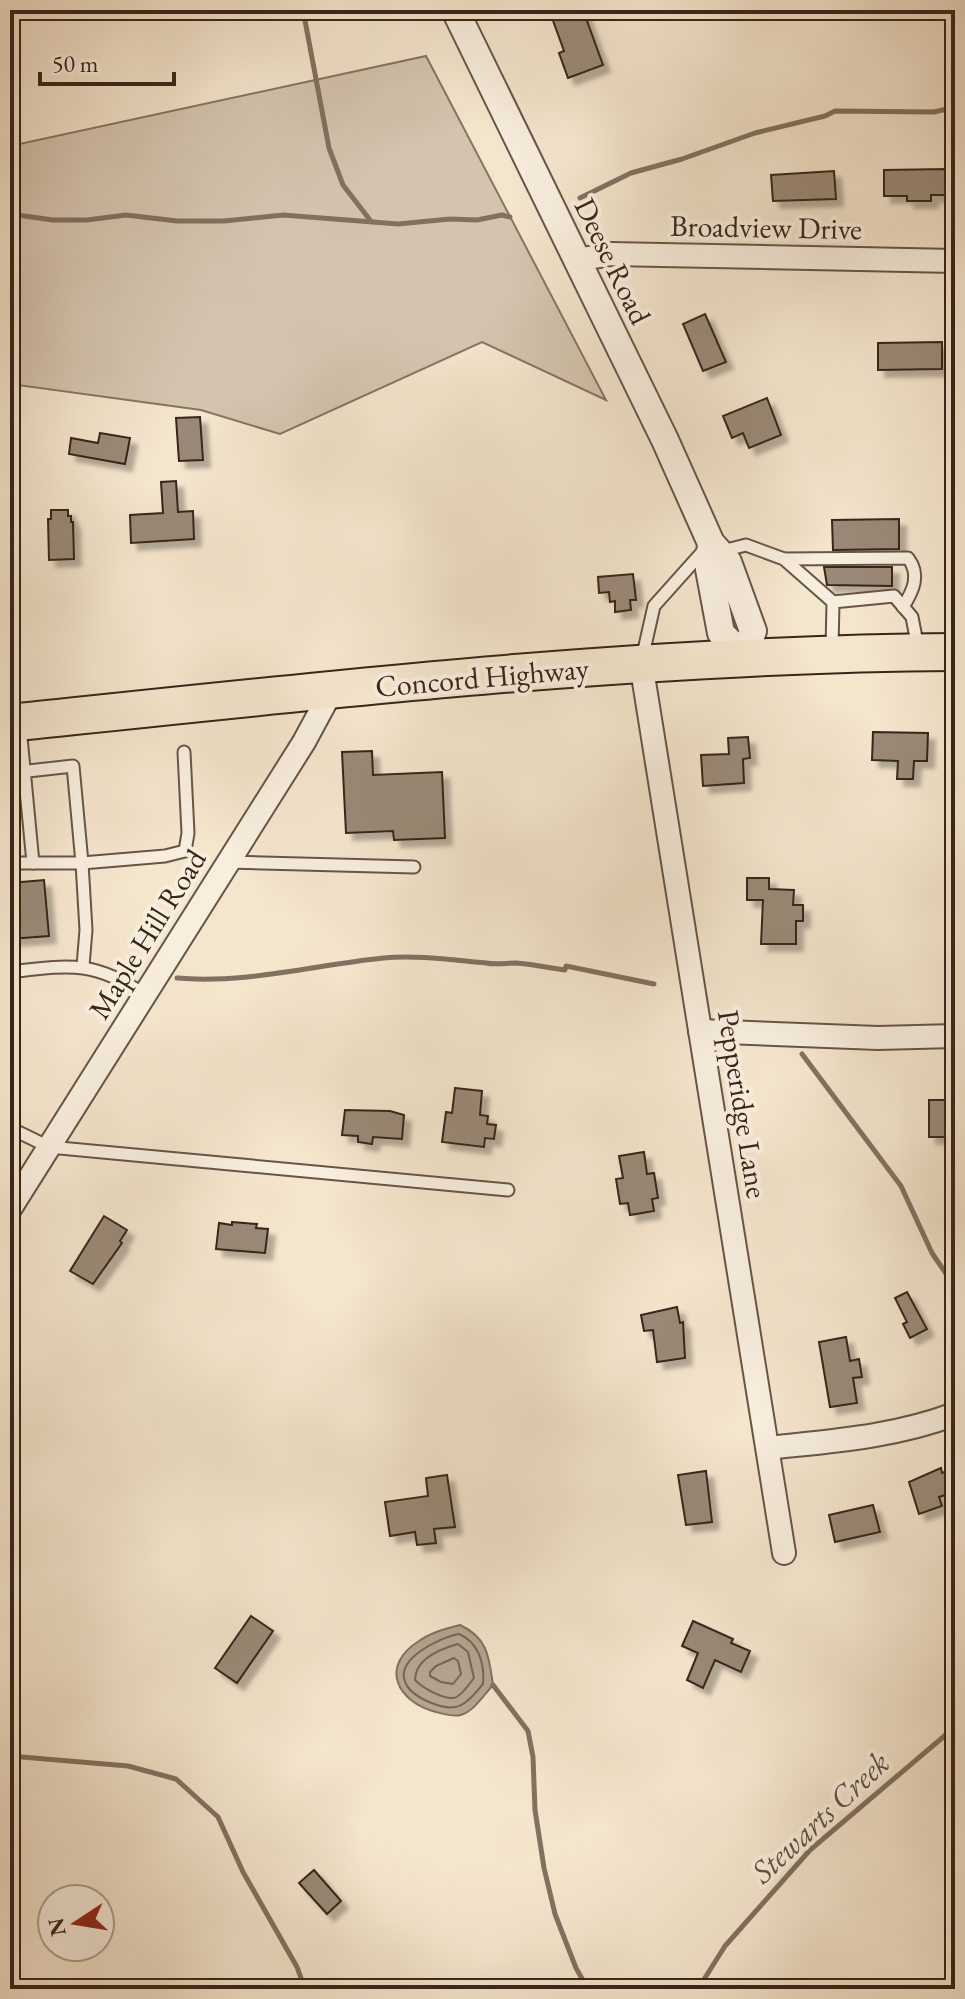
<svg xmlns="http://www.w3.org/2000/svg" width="965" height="1999" viewBox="0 0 965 1999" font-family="'EB Garamond',serif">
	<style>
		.green { fill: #d4c4af; stroke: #867464; stroke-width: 2 }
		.water { fill: #b4a490; stroke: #827161; stroke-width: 2 }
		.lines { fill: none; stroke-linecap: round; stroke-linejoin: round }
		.shore { stroke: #766455; stroke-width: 2 }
		.stream { stroke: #827161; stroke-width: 5 }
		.building { fill: #9a8977; stroke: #38251a; stroke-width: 2; filter: url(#shadow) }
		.service-casing { stroke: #675547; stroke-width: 15 }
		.minor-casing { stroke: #675547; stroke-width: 26 }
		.tertiary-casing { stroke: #675547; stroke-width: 30 }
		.trunk-casing { stroke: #38251a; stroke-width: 40 }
		.service { stroke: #f8eede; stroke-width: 11 }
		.minor { stroke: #f8eede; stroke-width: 22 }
		.tertiary { stroke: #f8eede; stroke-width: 26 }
		.trunk { stroke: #f4e5cd; stroke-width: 36 }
		.labels { text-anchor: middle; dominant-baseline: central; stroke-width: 8; stroke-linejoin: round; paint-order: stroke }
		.street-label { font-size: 30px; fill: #38251a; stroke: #f8eede }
		.water-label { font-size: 32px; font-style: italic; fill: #635143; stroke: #f8eede }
	</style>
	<defs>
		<filter id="shadow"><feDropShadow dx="7" dy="7" stdDeviation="2" flood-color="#0004"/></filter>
	</defs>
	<rect width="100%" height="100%" fill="#f4e5cd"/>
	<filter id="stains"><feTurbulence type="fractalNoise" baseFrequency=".0025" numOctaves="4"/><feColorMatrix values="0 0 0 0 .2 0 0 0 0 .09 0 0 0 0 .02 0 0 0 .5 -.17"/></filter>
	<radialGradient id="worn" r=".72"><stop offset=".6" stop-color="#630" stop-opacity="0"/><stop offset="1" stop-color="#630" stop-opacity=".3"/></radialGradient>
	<polygon class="green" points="426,56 606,400 482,342 280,434 201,410 10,384 10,146"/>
	<path class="water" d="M460,1625C488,1638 489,1657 493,1685C484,1695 474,1711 461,1715C453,1717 444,1714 436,1712C397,1702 379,1666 419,1641C430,1633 447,1628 460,1625Z"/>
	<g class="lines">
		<g class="shore">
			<path d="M459,1634C478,1642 485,1663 483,1684C477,1691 470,1701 461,1705C447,1713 413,1698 406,1684C393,1659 441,1637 459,1634Z"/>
			<path d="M458,1644L468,1652L474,1678C470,1683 462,1696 454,1698C442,1699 423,1688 415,1680C415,1659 440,1649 458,1644Z"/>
			<polygon points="454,1658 458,1661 461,1674 453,1684 441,1682 430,1676 430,1672 436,1666"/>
		</g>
		<g class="stream">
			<polyline points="303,10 329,148 343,185 370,220"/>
			<polyline points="580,198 631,173 682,159 755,133 825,116 835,111 934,112 955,107"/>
			<polyline points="10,214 53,220 87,220 126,215 177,221 224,221 283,215 398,224 450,219 477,220 502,215 510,217"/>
			<path d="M177,978C245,984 315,965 383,958C418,955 452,960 486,963C496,965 506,963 516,963C532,964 549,968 565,970L566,966L654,984"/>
			<polyline points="802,1054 901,1186 932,1253 955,1287"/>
			<polyline points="493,1685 528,1731 533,1757 535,1810 544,1868 555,1914 576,1968 588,1989"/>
			<polyline points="10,1756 128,1766 176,1779 218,1817 243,1872 297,1967 305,1989"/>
			<polyline points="698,1989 725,1946 810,1850 955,1727"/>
		</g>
	</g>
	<g class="building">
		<polygon points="566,10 583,10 603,65 568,78 559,53 564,51 551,15"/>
		<polygon points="946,169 946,195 931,195 931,201 907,201 907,196 884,196 884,170"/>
		<polygon points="834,171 836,199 773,201 771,175"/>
		<polygon points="705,314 726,362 703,371 683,324"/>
		<polygon points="942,342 942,369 878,370 878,343"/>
		<polygon points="767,398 781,435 749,448 743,433 732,438 723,416"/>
		<polygon points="200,417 203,460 179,461 176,418"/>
		<polygon points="100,433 130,438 125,464 69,454 71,438 98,443"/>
		<polygon points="176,481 178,512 193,511 194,539 131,543 130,515 163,513 161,482"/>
		<polygon points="51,510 68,510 68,516 71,516 71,522 73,522 74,559 49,560 48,519 51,519"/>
		<polygon points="899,519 899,549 833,550 832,520"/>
		<polygon points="824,567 892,567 892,586 827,585"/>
		<polygon points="633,574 636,600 630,600 631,610 615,612 615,601 610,602 609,592 599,593 598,577"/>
		<polygon points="873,732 928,733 927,761 914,761 913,779 897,779 898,761 872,760"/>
		<polygon points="748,737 750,758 743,759 744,783 703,786 701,755 729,754 728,738"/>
		<polygon points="372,751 373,775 442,772 445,838 394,840 393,831 346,833 342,752"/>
		<polygon points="747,878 769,878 769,889 794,890 793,905 803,905 803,921 796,921 796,944 761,944 763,900 747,900"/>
		<polygon points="44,880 49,936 10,939 10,883"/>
		<polygon points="455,1088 482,1091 480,1115 488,1116 487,1124 496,1125 494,1139 485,1138 484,1147 442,1142 446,1112 452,1113"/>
		<rect x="929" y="1100" width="26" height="37"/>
		<polygon points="345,1110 390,1111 404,1115 402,1139 373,1137 372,1144 358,1142 358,1136 342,1135"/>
		<polygon points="644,1152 647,1174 654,1173 658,1198 652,1199 654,1211 630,1215 628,1203 620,1204 616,1179 623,1178 619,1156"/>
		<polygon points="104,1216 127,1230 120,1241 122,1243 93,1284 70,1271"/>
		<polygon points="232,1222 257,1224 256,1228 268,1229 265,1253 216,1249 219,1223 232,1225"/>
		<polygon points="907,1292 927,1329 910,1338 903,1324 907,1322 895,1298"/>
		<polygon points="677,1307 680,1323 683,1322 685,1358 657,1362 653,1330 644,1331 641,1315"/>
		<polygon points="846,1337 850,1361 859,1359 862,1377 853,1378 857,1403 830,1407 819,1342"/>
		<polygon points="941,1468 942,1473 955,1468 955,1492 939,1497 942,1506 919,1514 909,1482"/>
		<polygon points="706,1471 712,1522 686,1525 678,1475"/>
		<polygon points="447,1475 455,1527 434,1529 436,1543 417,1545 415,1532 390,1536 385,1502 428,1496 426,1478"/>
		<polygon points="873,1505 880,1532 835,1542 829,1515"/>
		<polygon points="251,1616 273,1631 237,1683 215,1668"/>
		<polygon points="693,1621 733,1639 731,1643 750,1651 741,1672 715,1660 703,1688 687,1680 698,1653 682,1646"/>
		<polygon points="314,1870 341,1901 327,1914 299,1883"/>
	</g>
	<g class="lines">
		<g class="service-casing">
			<g id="service">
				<polyline points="722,551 746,545 784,559 833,602"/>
				<path d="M784,559L908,558C921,575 913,591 903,607"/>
				<polyline points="832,649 833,602 894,596 912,617 918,648"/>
				<polyline points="642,659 654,606 705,549"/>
				<polyline points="20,727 33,863 82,863 86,930 83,966"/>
				<polyline points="10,773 73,766 82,863 165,856 185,851 188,833 184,752"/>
				<polyline points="228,862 414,867"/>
				<polyline points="10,863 33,863"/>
				<path d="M10,972C69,965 94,960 145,995"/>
				<polyline points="10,1128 49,1147 508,1190"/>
			</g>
		</g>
		<g class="minor-casing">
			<g id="minor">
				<polyline points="577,260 611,254 955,261"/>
				<polyline points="641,663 784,1553"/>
				<polyline points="700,1031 878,1038 955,1036"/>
				<polyline points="10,1209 304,742 332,690"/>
				<path d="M768,1448C832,1441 894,1437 955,1414"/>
			</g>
		</g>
		<g class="tertiary-casing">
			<polyline id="tertiary" points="455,10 665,440 711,543 728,562 753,631 744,657 721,633 709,569 711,543"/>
		</g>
		<g class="trunk-casing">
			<path id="trunk" d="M10,723C324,690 639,654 955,652"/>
		</g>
		<use href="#service" class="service"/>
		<use href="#minor" class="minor"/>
		<use href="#tertiary" class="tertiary"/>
		<use href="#trunk" class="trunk"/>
	</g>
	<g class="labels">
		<g class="street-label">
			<text transform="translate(766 227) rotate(1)">Broadview Drive</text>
			<text transform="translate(613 261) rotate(64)">Deese Road</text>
			<text transform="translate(482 677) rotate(-5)">Concord Highway</text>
			<text transform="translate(147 934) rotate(-58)">Maple Hill Road</text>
			<text transform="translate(743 1104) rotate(81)">Pepperidge Lane</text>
		</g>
		<g class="water-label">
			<text transform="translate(820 1817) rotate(-43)">Stewarts Creek</text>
		</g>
	</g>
	<rect width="965" height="1999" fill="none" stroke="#f4e5cd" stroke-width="40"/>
	<rect x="12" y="12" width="941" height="1975" fill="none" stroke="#38251a" stroke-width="4"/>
	<rect x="20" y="20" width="925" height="1959" fill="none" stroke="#38251a" stroke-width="2"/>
	<g transform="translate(76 1923) rotate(258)"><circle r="38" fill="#f8eede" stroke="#ab9e90" stroke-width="2"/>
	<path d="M0-6L14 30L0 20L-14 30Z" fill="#8f2418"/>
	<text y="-12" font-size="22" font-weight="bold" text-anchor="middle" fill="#38251a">N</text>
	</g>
	<path d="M40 72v12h134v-12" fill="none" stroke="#38251a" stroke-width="4"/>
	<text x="52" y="72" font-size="24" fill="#38251a" stroke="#f8eede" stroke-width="6" paint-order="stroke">50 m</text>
	<rect width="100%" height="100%" filter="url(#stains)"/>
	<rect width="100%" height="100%" fill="url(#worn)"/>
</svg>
